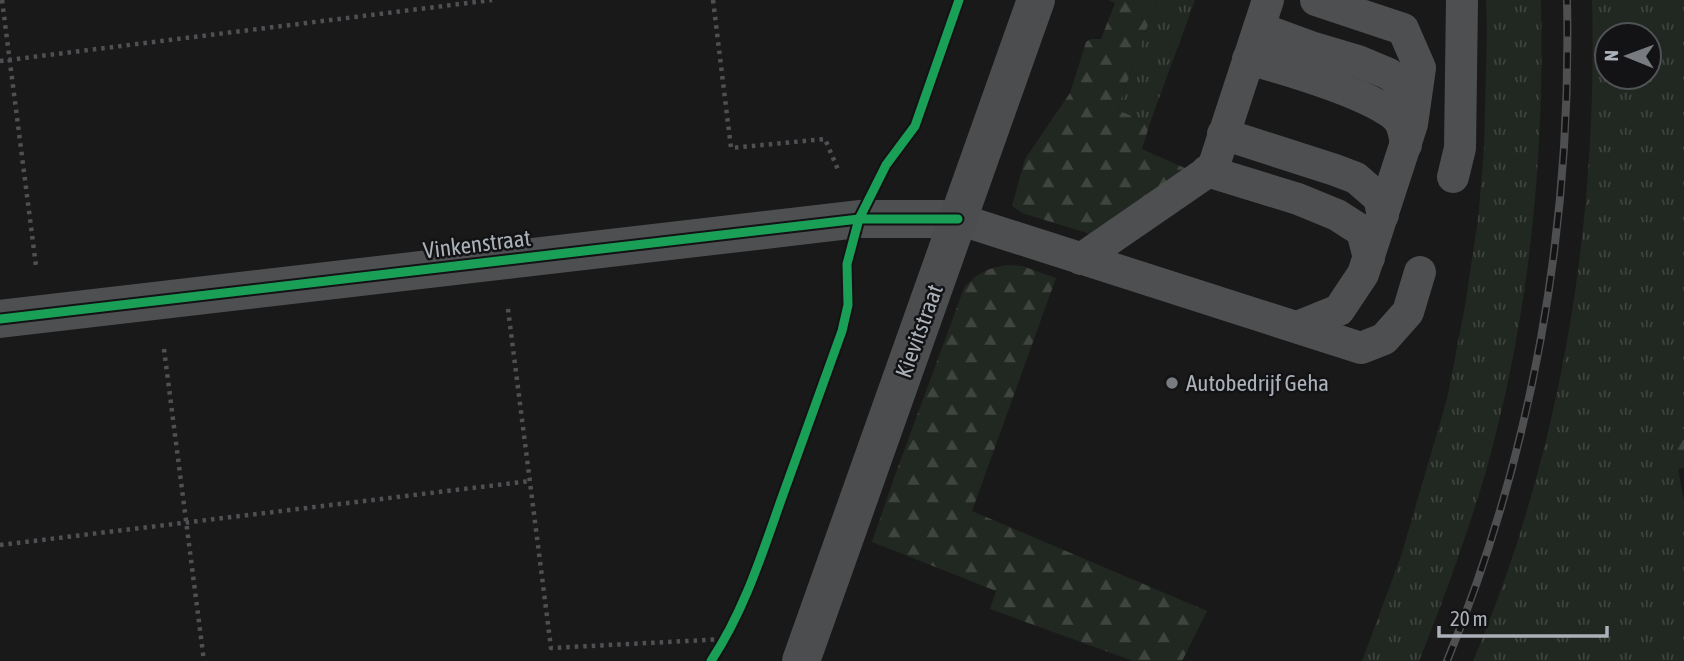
<svg xmlns="http://www.w3.org/2000/svg" width="1684" height="661" viewBox="0 0 1684 661" font-family="'Asap Condensed',sans-serif">
	<style>
		.grass { fill: url(#grass-tufts); fill-rule: evenodd }
		.forest { fill: url(#forest-firs) }
		.lines { fill: none; stroke-linecap: round; stroke-linejoin: round }
		.path { stroke: #4f5053; stroke-width: 4.5; stroke-dasharray: 3.5 5; stroke-linecap: butt }
		.lane { stroke: #4d4f51; stroke-width: 32 }
		.street { stroke: #4d4f51; stroke-width: 38 }
		.secondary { stroke: #4c4d4f; stroke-width: 38 }
		.rail-casing { stroke: #4e4f50; stroke-width: 8 }
		.rail { stroke: #131315; stroke-width: 5; stroke-dasharray: 16; stroke-linecap: butt }
		.cycleway-casing { stroke: #131315; stroke-width: 13 }
		.cycleway { stroke: #1a9f57; stroke-width: 9 }
		.poi-dot { fill: #787c81; stroke: #131315; stroke-width: 2.5 }
		.labels { text-anchor: middle; dominant-baseline: central; stroke-width: 5; stroke-linejoin: round; paint-order: stroke }
		.street-label { font-size: 23px; fill: #abb1b9; stroke: #131315 }
		.poi-label { font-size: 23px; fill: #abb1b9; stroke: #131315; text-anchor: start }
	</style>
	<defs>
		<pattern id="grass-tufts" width="24" height="20" patternUnits="userSpaceOnUse" patternTransform="scale(1.75)"><rect width="24" height="20" fill="#212721"/><path d="M3 7l-1-3M5 7V3M7 7l1-3M15 17l-1-3M17 17v-4M19 17l1-3" fill="none" stroke="#3f443f"/></pattern>
		<pattern id="forest-firs" width="22" height="20" patternUnits="userSpaceOnUse" patternTransform="scale(1.75)"><rect width="22" height="20" fill="#212721"/><path d="M5 1l3.5 6h-7zM16 11l3.5 6h-7z" fill="#3f443f"/></pattern>
	</defs>
	<rect width="100%" height="100%" fill="#191919"/>
	<g class="grass">
		<polygon points="1157,0 1195,0 1150,123 1117,110"/>
		<path d="M1486,0H1541C1545,159 1529,318 1486,471C1467,536 1444,599 1419,661H1362L1401,556L1447,399L1465,306L1478,219L1484,149L1487,32Z"/>
		<path d="M1592,0H1684V429L1673,438L1684,503V661H1473C1561,453 1598,225 1592,0ZM1607,35H1649V77H1607Z"/>
	</g>
	<g class="forest">
		<polygon points="1108,0 1157,0 1117,110 1150,123 1142,149 1187,169 1103,238 1022,213 1012,206 1025,159 1070,93 1086,42 1091,39 1101,39 1115,3"/>
		<path d="M1006,265L1022,266L1056,278L972,511L1207,611L1182,661H1133L990,609L996,591L872,542L894,478L964,288C977,273 986,269 1006,265Z"/>
		<polygon points="1684,429 1684,468 1678,469 1673,437"/>
	</g>
	<g class="lines">
		<g class="path">
			<polyline points="2,0 36,266"/>
			<polyline points="713,0 731,148 825,139 839,172"/>
			<polyline points="0,61 492,0"/>
			<polyline points="508,309 551,648 726,639"/>
			<polyline points="164,349 204,661"/>
			<polyline points="0,545 530,481"/>
		</g>
		<g class="lane">
			<polyline points="1259,28 1311,47 1358,61 1389,74 1406,88 1414,107"/>
			<path d="M1248,59C1278,67 1389,98 1401,124C1404,130 1405,139 1406,145"/>
			<polyline points="1223,134 1335,170 1356,178 1379,198 1383,215"/>
			<polyline points="1207,171 1298,199 1337,215 1362,231 1369,258"/>
			<polyline points="1453,177 1460,148 1462,0"/>
			<polyline points="958,219 1361,348 1384,339 1408,312 1420,272"/>
			<polyline points="1081,259 1213,168 1268,0"/>
			<polyline points="1297,327 1339,310 1363,274 1412,124 1420,68 1403,29 1316,0"/>
		</g>
		<polyline class="street" points="0,319 859,219 958,219"/>
		<polyline class="secondary" points="801,661 1036,0"/>
		<g class="rail-casing">
			<path id="rail" d="M1447,661C1533,452 1572,226 1567,0"/>
		</g>
		<use href="#rail" class="rail"/>
		<g class="cycleway-casing">
			<g id="cycleway">
				<polyline points="0,319 859,219 958,219"/>
				<path d="M711,661C743,613 761,557 780,503C801,446 821,388 842,331L848,305L847,264L859,219L886,165L915,126L959,0"/>
			</g>
		</g>
		<use href="#cycleway" class="cycleway"/>
	</g>
	<circle class="poi-dot" cx="1172" cy="383" r="7"/>
	<g class="labels">
		<g class="street-label">
			<text transform="translate(477 244) rotate(-7)">Vinkenstraat</text>
			<text transform="translate(919 331) rotate(-70)">Kievitstraat</text>
		</g>
		<g class="poi-label">
			<text x="1186" y="383">Autobedrijf Geha</text>
		</g>
	</g>
	<g transform="translate(1628 56) rotate(271)"><circle r="33" fill="#131315" stroke="#505257" stroke-width="2"/>
	<path d="M0-5L12 26L0 18L-12 26Z" fill="#787c81"/>
	<text y="-10" font-size="19" font-weight="bold" text-anchor="middle" fill="#abb1b9">N</text>
	</g>
	<path d="M1439 626v10h168v-10" fill="none" stroke="#abb1b9" stroke-width="3.5"/>
	<text x="1450" y="626" font-size="21" fill="#abb1b9" stroke="#131315" stroke-width="5" paint-order="stroke">20 m</text>
</svg>
